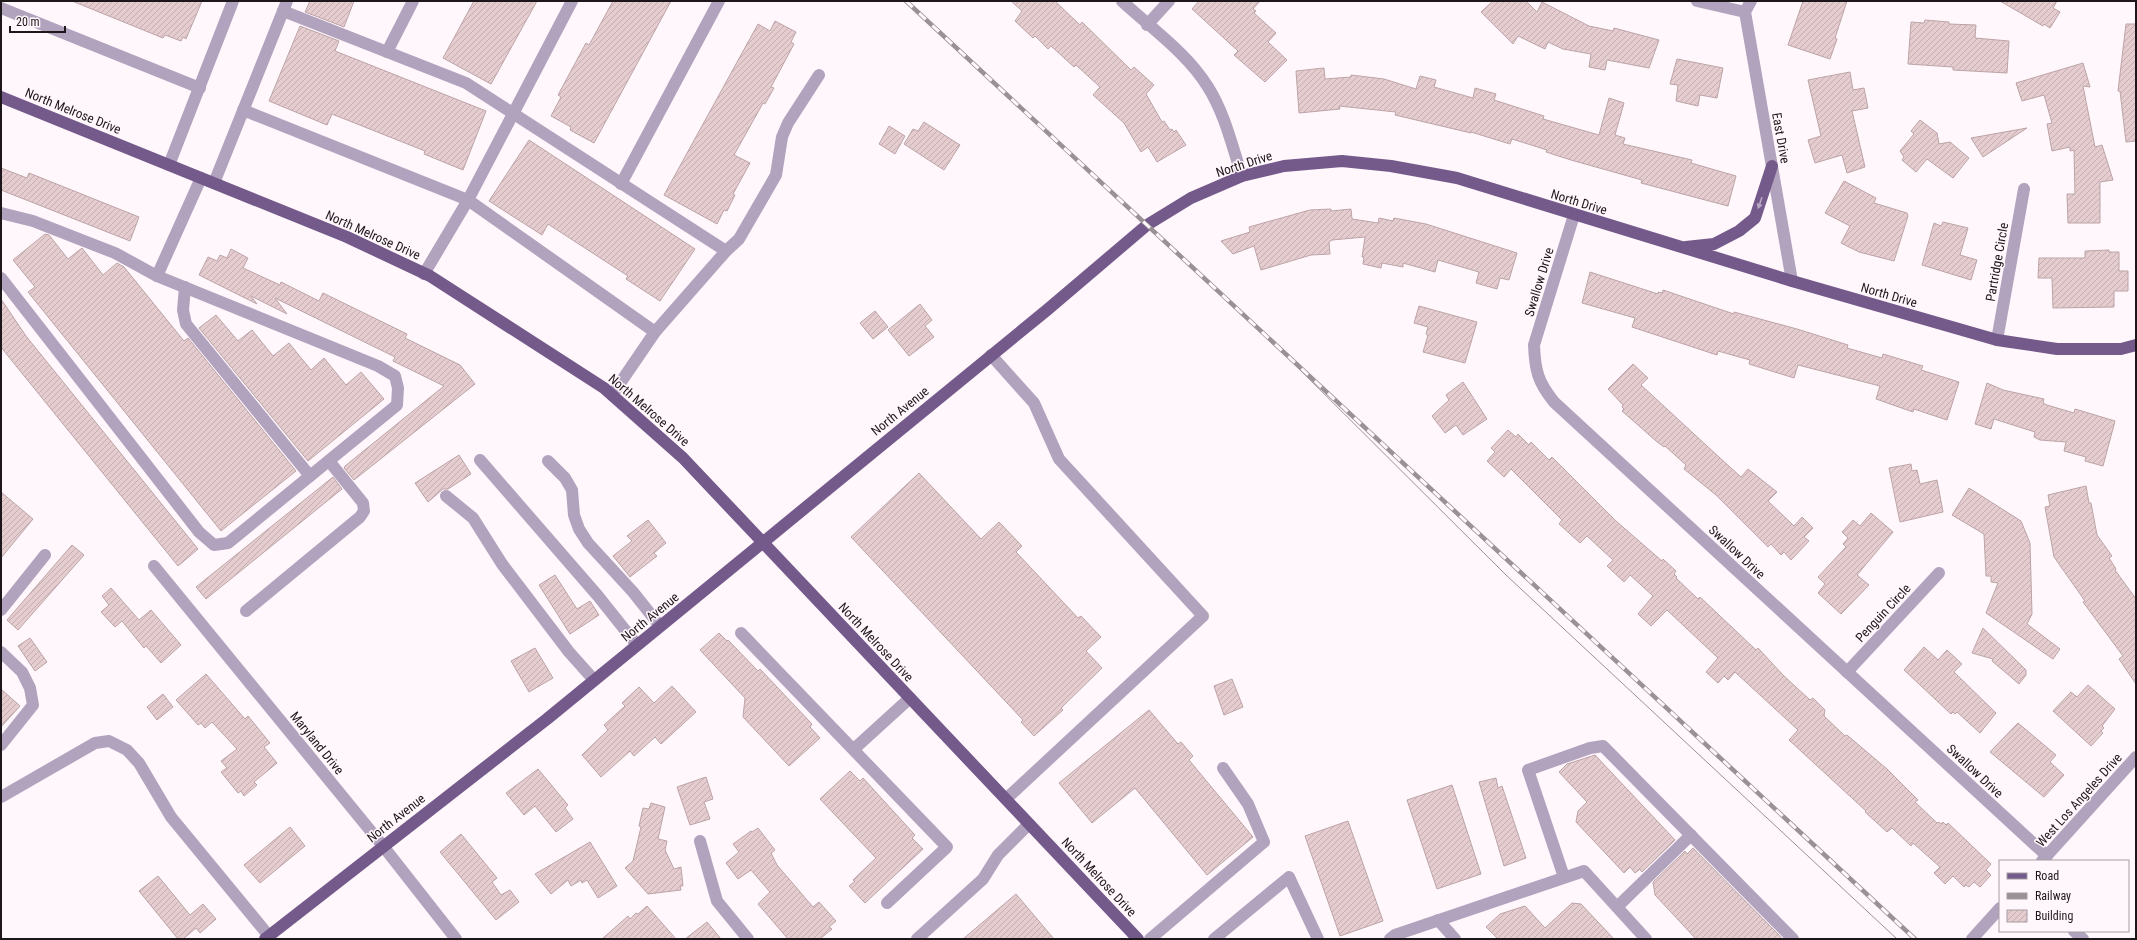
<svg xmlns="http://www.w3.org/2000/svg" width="2137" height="940" viewBox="0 0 2137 940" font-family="'Roboto Condensed',sans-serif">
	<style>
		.building { fill: url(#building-hatch); stroke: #bca4a7 }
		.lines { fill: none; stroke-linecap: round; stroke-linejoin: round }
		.minor { stroke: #b1a2be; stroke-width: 12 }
		.major { stroke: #74598b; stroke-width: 12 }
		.tram { stroke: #999196; stroke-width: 1 }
		.rail-casing { stroke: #999196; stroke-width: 4.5 }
		.rail { stroke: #fff7fc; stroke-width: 3; stroke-dasharray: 9; stroke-linecap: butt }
		.oneway { fill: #baa8c4 }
		.labels { text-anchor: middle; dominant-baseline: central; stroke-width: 3; stroke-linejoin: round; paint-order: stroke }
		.street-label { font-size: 13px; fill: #1d161b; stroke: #fff7fc }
	</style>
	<defs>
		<pattern id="building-hatch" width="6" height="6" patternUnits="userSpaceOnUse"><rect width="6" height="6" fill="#e5cccf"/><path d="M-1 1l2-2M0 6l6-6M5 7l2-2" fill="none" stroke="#c4aeb1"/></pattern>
	</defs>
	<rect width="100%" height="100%" fill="#fff7fc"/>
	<g class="building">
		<polygon points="72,1 202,1 186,39 183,37 181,41 165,35 163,38"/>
		<polygon points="310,1 354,1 344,27 305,12"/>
		<polygon points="474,1 537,1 491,84 443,58"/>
		<polygon points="613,1 671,1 594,143 570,130 571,127 551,116 561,97 558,95 586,43 589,45"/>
		<polygon points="1011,1 1055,1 1080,25 1082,22 1131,70 1134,67 1154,85 1146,94 1162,122 1164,121 1170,130 1172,129 1174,132 1176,130 1186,145 1157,162 1148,147 1141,152 1124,123 1093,95 1100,87 1076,65 1074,67 1051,46 1048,49 1035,36 1033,38 1015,21 1022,11"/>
		<polygon points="1199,1 1260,1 1253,9 1256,11 1254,13 1276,33 1268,42 1287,60 1265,82 1234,55 1238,51 1192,9"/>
		<polygon points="1493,1 1526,1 1537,12 1542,2 1589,26 1613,31 1614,28 1659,40 1649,68 1607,60 1605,70 1589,67 1591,54 1563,49 1548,42 1545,49 1518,36 1513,44 1481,12"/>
		<polygon points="1803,1 1847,1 1835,38 1837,39 1830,59 1788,45"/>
		<polygon points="2000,1 2057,1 2053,8 2060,12 2050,28 2044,24 2043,26"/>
		<polygon points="1925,20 1949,22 1949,24 1976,25 1975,38 2009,41 2007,73 1953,70 1953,67 1908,64 1911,22 1924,23"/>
		<polygon points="775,21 796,32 791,42 794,44 771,87 774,88 765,104 763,103 734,155 750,163 733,194 735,195 727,211 724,210 717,224 664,195 758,24 770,31"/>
		<polygon points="2126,24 2136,24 2136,141 2126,142 2120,91 2118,91"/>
		<polygon points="300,26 339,41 335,51 486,111 463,170 424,154 425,151 332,114 327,125 269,101"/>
		<polygon points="1677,59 1723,68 1717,98 1700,95 1698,106 1676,101 1678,85 1670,84"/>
		<polygon points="2083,63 2090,87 2083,86 2095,147 2102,145 2113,180 2100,182 2100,223 2068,223 2067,194 2075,194 2074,150 2070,151 2070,147 2052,151 2047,124 2052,123 2044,95 2022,101 2016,83"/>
		<polygon points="1324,68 1325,79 1351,77 1351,75 1384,79 1416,89 1420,76 1436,80 1434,87 1473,98 1475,88 1496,94 1494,100 1544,116 1543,119 1599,135 1609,98 1624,103 1615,135 1625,138 1623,144 1692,160 1691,163 1736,176 1728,206 1641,183 1642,180 1571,160 1546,152 1547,150 1512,139 1510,144 1471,132 1471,133 1395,115 1396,112 1339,106 1340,109 1299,113 1296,71"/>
		<polygon points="1850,72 1853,90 1864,88 1868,108 1852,111 1865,167 1847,173 1842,155 1815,163 1808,140 1821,136 1808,80"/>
		<polygon points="1920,120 1937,133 1939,144 1950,142 1969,158 1953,178 1927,159 1916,172 1902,160 1904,157 1900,151 1914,134 1911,131"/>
		<polygon points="924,122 960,145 944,170 904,144 913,129 918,131"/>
		<polygon points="889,126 905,136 895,154 879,144"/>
		<polygon points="2027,128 1983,157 1971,138"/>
		<polygon points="529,140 695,249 660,301 626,279 628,276 548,224 542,235 489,201"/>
		<polygon points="1,168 27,178 29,173 139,217 130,241 1,190"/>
		<polygon points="1844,181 1876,198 1874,203 1907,213 1908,216 1894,261 1859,252 1841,243 1850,226 1825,213"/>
		<polygon points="1331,209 1331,211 1351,209 1352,219 1378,223 1379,218 1393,221 1394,218 1426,224 1517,253 1509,280 1500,278 1497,289 1476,283 1479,272 1438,260 1435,272 1403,263 1403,267 1382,263 1381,268 1363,264 1364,257 1362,257 1365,237 1332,240 1329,242 1330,254 1311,255 1261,270 1254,246 1233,254 1221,241 1250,232 1249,227 1310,210"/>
		<polygon points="1943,222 1968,228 1960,255 1977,260 1971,280 1922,265 1934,223 1941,226"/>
		<polygon points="45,234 49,235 68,259 82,248 103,275 117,263 124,267 184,341 188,338 296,471 221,531 28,292 35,287 13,260"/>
		<polygon points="231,249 248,258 243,268 280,285 281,282 319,301 323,293 407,334 405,338 460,365 475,384 354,480 344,468 345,466 444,386 393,361 395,357 275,298 287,314 251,296 257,304 199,275 208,257 217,261 220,255 227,258"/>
		<polygon points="2109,250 2109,252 2119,252 2119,271 2128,271 2128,291 2114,291 2114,307 2053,308 2052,278 2038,278 2039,258 2085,258 2085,251"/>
		<polygon points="1590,272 1658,294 1658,292 1662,293 1663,290 1734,314 1734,312 1797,329 1848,345 1847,348 1882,358 1883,354 1923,366 1921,370 1959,382 1947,420 1914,409 1913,412 1876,399 1880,386 1798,365 1794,378 1749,364 1750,360 1718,351 1717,355 1632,327 1635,318 1582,303"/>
		<polygon points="1,299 26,336 198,549 178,566 4,351 1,346"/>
		<polygon points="920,304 932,320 925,326 934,337 909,356 888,330"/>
		<polygon points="1419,306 1477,322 1465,363 1423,352 1428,335 1426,334 1428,327 1414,323"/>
		<polygon points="875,311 888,327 873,339 860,323"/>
		<polygon points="216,315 238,341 252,330 273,356 289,343 311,370 324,358 346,385 361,372 384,399 308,461 199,328"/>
		<polygon points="1633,364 1648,378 1641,385 1720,458 1741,477 1748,469 1777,492 1768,501 1794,526 1802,517 1813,528 1804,537 1809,541 1791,560 1784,552 1781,555 1771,544 1768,547 1716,495 1684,469 1686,465 1665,446 1664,447 1656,441 1622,411 1624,409 1622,407 1623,405 1608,389"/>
		<polygon points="1463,382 1487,419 1463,435 1456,425 1445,433 1432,416 1449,400 1446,395"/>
		<polygon points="1987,383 2003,390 2044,399 2043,403 2047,405 2074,413 2075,409 2115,421 2103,466 2085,461 2086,457 2064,451 2066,442 2040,440 2034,437 2035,432 1994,419 1991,429 1975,424"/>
		<polygon points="1508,430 1516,437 1518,434 1529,445 1531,442 1549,460 1552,457 1616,521 1662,561 1663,559 1676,571 1674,574 1677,577 1676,578 1698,599 1700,597 1756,650 1758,648 1784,676 1810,700 1813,698 1825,710 1824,716 1845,736 1847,735 1887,769 1918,800 1915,802 1937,823 1939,822 1941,824 1943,822 1946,825 1948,823 1991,864 1986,870 1991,875 1980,887 1974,882 1969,887 1966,885 1964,887 1953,876 1945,884 1934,873 1940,867 1913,843 1911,846 1892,828 1887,832 1865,812 1866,811 1789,740 1798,730 1735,672 1728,680 1724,676 1718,683 1706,672 1718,658 1667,610 1651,626 1638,614 1653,596 1630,575 1624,582 1607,566 1613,560 1587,536 1580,543 1559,524 1562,520 1511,469 1504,477 1487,461 1495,452 1491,448"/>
		<polygon points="459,455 471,474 448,489 443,489 428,502 415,483"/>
		<polygon points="1911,464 1912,471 1917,470 1920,484 1937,480 1943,512 1900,522 1889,468"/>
		<polygon points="919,473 981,539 999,522 1022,546 1016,552 1078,618 1081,616 1101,637 1086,651 1102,668 1061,708 1063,710 1034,736 1021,722 1023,720 851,537"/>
		<polygon points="333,477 342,489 206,599 196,587"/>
		<polygon points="2086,486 2089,503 2091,503 2097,535 2112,556 2109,558 2116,569 2115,570 2136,599 2136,684 2119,659 2123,656 2083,602 2085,601 2054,557 2045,507 2050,506 2048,495"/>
		<polygon points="1969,488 2021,521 2030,543 2032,614 2027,624 2060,649 2053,659 1986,613 1998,583 1991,582 1991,576 1986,576 1984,534 1952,515"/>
		<polygon points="1,492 33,519 1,558"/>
		<polygon points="1871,513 1893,532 1857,575 1869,585 1841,614 1818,593 1825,584 1818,577 1846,547 1843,544 1848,538 1842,532 1853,520 1860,526"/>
		<polygon points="648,520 666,543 654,553 657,556 630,577 613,556 632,541 627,536"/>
		<polygon points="72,545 84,555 18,630 7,620"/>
		<polygon points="555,575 577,609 590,601 599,615 570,634 539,585"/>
		<polygon points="111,588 139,620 151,610 181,645 161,663 146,646 144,648 122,621 115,627 101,612 109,605 102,596"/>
		<polygon points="1983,628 2026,670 2026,675 2019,684 1992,661 1993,659 1972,653"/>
		<polygon points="719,633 727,641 728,640 758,671 760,669 812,724 810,727 820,738 789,766 743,717 745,698 700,650"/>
		<polygon points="30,638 47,662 35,671 18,646"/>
		<polygon points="1924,647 1938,660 1947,650 1962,664 1954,672 1996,713 1980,733 1957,712 1955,714 1953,712 1951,714 1904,670"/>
		<polygon points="535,648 553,678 529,692 511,661"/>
		<polygon points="206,674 245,719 248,716 270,743 264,747 277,763 254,782 257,785 244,796 241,791 238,793 221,772 227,768 221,761 237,749 212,722 205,728 201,723 198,725 176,700"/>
		<polygon points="1232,679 1243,707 1224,715 1214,686"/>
		<polygon points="2088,685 2115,709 2102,726 2104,728 2101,731 2103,733 2091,746 2053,711 2071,692 2077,697"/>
		<polygon points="672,686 696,712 661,744 655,737 634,756 630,751 601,777 582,755 608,730 604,725 625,706 622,703 639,687 654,703"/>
		<polygon points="1,689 20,706 1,727"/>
		<polygon points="163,694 173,707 157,720 147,707"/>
		<polygon points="1149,710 1178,744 1181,742 1193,756 1189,760 1253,837 1207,875 1135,788 1092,823 1059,783"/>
		<polygon points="2018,723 2056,755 2050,762 2064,775 2044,797 1990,752"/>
		<polygon points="1595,755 1675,840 1642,872 1640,869 1635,873 1630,867 1624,873 1576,822 1578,811 1587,802 1559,772 1567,764"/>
		<polygon points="538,769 568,805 565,808 573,819 556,832 535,806 524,815 506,793"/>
		<polygon points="850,771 860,781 863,778 915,835 912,838 923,849 865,903 849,886 855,881 853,880 876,858 820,799"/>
		<polygon points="706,777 713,799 704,802 710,819 690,825 677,787"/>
		<polygon points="1496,778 1498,788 1502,786 1526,858 1504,866 1479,782"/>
		<polygon points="1452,785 1481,874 1437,889 1407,800"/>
		<polygon points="651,803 665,807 658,839 667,841 665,850 674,869 681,867 683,886 680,886 681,890 648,894 625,868 633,861 641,827 639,826 643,808 649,809"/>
		<polygon points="1348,821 1383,921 1340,936 1305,836"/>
		<polygon points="290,827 305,846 260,883 244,865"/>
		<polygon points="758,828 775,850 771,853 777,865 813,907 819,902 836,921 829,927 832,929 820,939 788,939 758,904 770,892 751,870 738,879 726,863 739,852 733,844 751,831 752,832"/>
		<polygon points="461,834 497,878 492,882 501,895 510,890 519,902 496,920 440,852"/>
		<polygon points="590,842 617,886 598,898 587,880 582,883 581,880 571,886 568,880 551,894 535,874"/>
		<polygon points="1693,848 1779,935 1782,939 1696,939 1655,895 1653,882 1685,851 1687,854"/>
		<polygon points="158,876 190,915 203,904 216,919 200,933 196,928 183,939 178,939 139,891"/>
		<polygon points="1016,894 1054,939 963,939"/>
		<polygon points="1572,903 1581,904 1614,939 1498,939 1486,927 1500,914 1525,906 1545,928"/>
		<polygon points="647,906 676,939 602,939 628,916 630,919 636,913 638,914"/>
		<polygon points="707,922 721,939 685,939"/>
	</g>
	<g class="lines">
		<g class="minor">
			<polyline points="287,1 283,11 466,83 726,251"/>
			<path d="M1122,1C1151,28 1187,53 1208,87C1225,114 1232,146 1242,176"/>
			<polyline points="1697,1 1745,12"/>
			<polyline points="1751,1 1745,12 1792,281"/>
			<polyline points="1,8 200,88"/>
			<polyline points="1147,25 1169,1"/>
			<polyline points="387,52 413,1"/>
			<polyline points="243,110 468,200 655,332"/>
			<polyline points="169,165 233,1"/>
			<polyline points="214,183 283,11"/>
			<polyline points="621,184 719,1"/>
			<polyline points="1,213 33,221 115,253 157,276 378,366 395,376 398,388 397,405 228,543 214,545 199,532 1,278"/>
			<path d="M1574,215L1534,345C1535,371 1538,382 1554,402L2047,856"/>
			<polyline points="424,274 468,200 572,1"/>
			<polyline points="157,276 201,178"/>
			<polyline points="185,287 183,310 186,324 310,476"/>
			<polyline points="1997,340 2024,189"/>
			<polyline points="991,355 1034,403 1059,459 1203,616 1006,799"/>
			<polyline points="612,395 655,332 726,251 739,239 776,175 782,137 788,123 819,75"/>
			<polyline points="480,460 598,596 637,645"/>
			<polyline points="548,461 565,478 572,490 574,515 579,529 588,543 633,592 660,626"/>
			<polyline points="446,496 473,518 502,564 569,652 594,680"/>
			<polyline points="154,566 383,846 456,939"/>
			<polyline points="1,610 45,555"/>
			<polyline points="246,611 360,517 364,511 363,503 329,461"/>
			<polyline points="741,633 947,847 887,903"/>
			<polyline points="1,652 22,672 30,688 33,705 1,745"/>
			<polyline points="1847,672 1939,573"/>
			<polyline points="854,749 910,698"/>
			<polyline points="1,797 95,743 109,741 127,750 139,763 171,817 269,936"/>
			<polyline points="700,841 717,901 748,939"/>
			<polyline points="2042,861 2136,757"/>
			<polyline points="1564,877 1528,770 1590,748 1603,746 1793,939"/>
			<polyline points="1617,907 1691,835"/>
			<polyline points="1438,920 1455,939"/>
			<polyline points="2074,931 2083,939"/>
			<polyline points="917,939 983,879 998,855 1029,824"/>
			<polyline points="1150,939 1264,842 1248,804 1223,768"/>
			<polyline points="1214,939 1289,877 1318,939"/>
			<polyline points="1390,939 1395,935 1584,871 1646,939"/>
			<polyline points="1972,939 2000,908"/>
		</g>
		<g class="major">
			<polyline points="1,97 347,237 430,276 604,388 683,458 1138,939"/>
			<polyline points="1686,247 1714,244 1739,231 1755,218 1772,166"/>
			<polyline points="265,939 547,719 1047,310 1147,225 1191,198 1242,176 1284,166 1342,161 1391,166 1457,178 1792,281 1997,340 2057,349 2121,349 2136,345"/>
		</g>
		<polyline class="tram" points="1258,328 1506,575 1897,939"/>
		<g class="rail-casing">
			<polyline id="rail" points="906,1 1915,939"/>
		</g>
		<use href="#rail" class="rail"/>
	</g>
	<defs><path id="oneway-solid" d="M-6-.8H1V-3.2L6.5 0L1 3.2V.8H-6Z"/></defs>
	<use class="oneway" href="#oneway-solid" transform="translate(1760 203) rotate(109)"/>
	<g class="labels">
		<g class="street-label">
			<text transform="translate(73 111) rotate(22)">North Melrose Drive</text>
			<text transform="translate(1781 138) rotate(80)">East Drive</text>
			<text transform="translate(1244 164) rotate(-18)">North Drive</text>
			<text transform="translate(1579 202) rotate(17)">North Drive</text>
			<text transform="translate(373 235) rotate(24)">North Melrose Drive</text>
			<text transform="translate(1997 262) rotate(-80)">Partridge Circle</text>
			<text transform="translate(1539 282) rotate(-73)">Swallow Drive</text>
			<text transform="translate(1889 295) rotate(16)">North Drive</text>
			<text transform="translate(649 410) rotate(41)">North Melrose Drive</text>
			<text transform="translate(900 411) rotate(-39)">North Avenue</text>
			<text transform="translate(1737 552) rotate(43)">Swallow Drive</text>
			<text transform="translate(1883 613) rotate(-47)">Penguin Circle</text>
			<text transform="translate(650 617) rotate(-39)">North Avenue</text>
			<text transform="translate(876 642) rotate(47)">North Melrose Drive</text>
			<text transform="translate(317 743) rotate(51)">Maryland Drive</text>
			<text transform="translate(1975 771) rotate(43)">Swallow Drive</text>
			<text transform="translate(2079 800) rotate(-48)">West Los Angeles Drive</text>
			<text transform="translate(396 818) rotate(-38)">North Avenue</text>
			<text transform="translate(1099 877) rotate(47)">North Melrose Drive</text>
		</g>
	</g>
	<rect width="2137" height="940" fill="none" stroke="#1d161b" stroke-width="4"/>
	<rect x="1999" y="860" width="130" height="72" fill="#fff7fc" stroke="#a59da2"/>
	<rect x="2007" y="873" width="20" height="6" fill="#74598b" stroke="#a59da2"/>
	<text x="2035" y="880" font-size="12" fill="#1d161b">Road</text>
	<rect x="2007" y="893" width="20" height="6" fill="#999196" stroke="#a59da2"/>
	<text x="2035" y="900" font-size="12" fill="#1d161b">Railway</text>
	<rect x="2007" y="910" width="20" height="12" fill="url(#building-hatch)" stroke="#a59da2"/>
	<text x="2035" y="920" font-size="12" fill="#1d161b">Building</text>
	<path d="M10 26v6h55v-6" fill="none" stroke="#1d161b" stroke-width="2"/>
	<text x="16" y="26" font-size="12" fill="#1d161b" stroke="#fff7fc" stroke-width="3" paint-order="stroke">20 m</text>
</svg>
